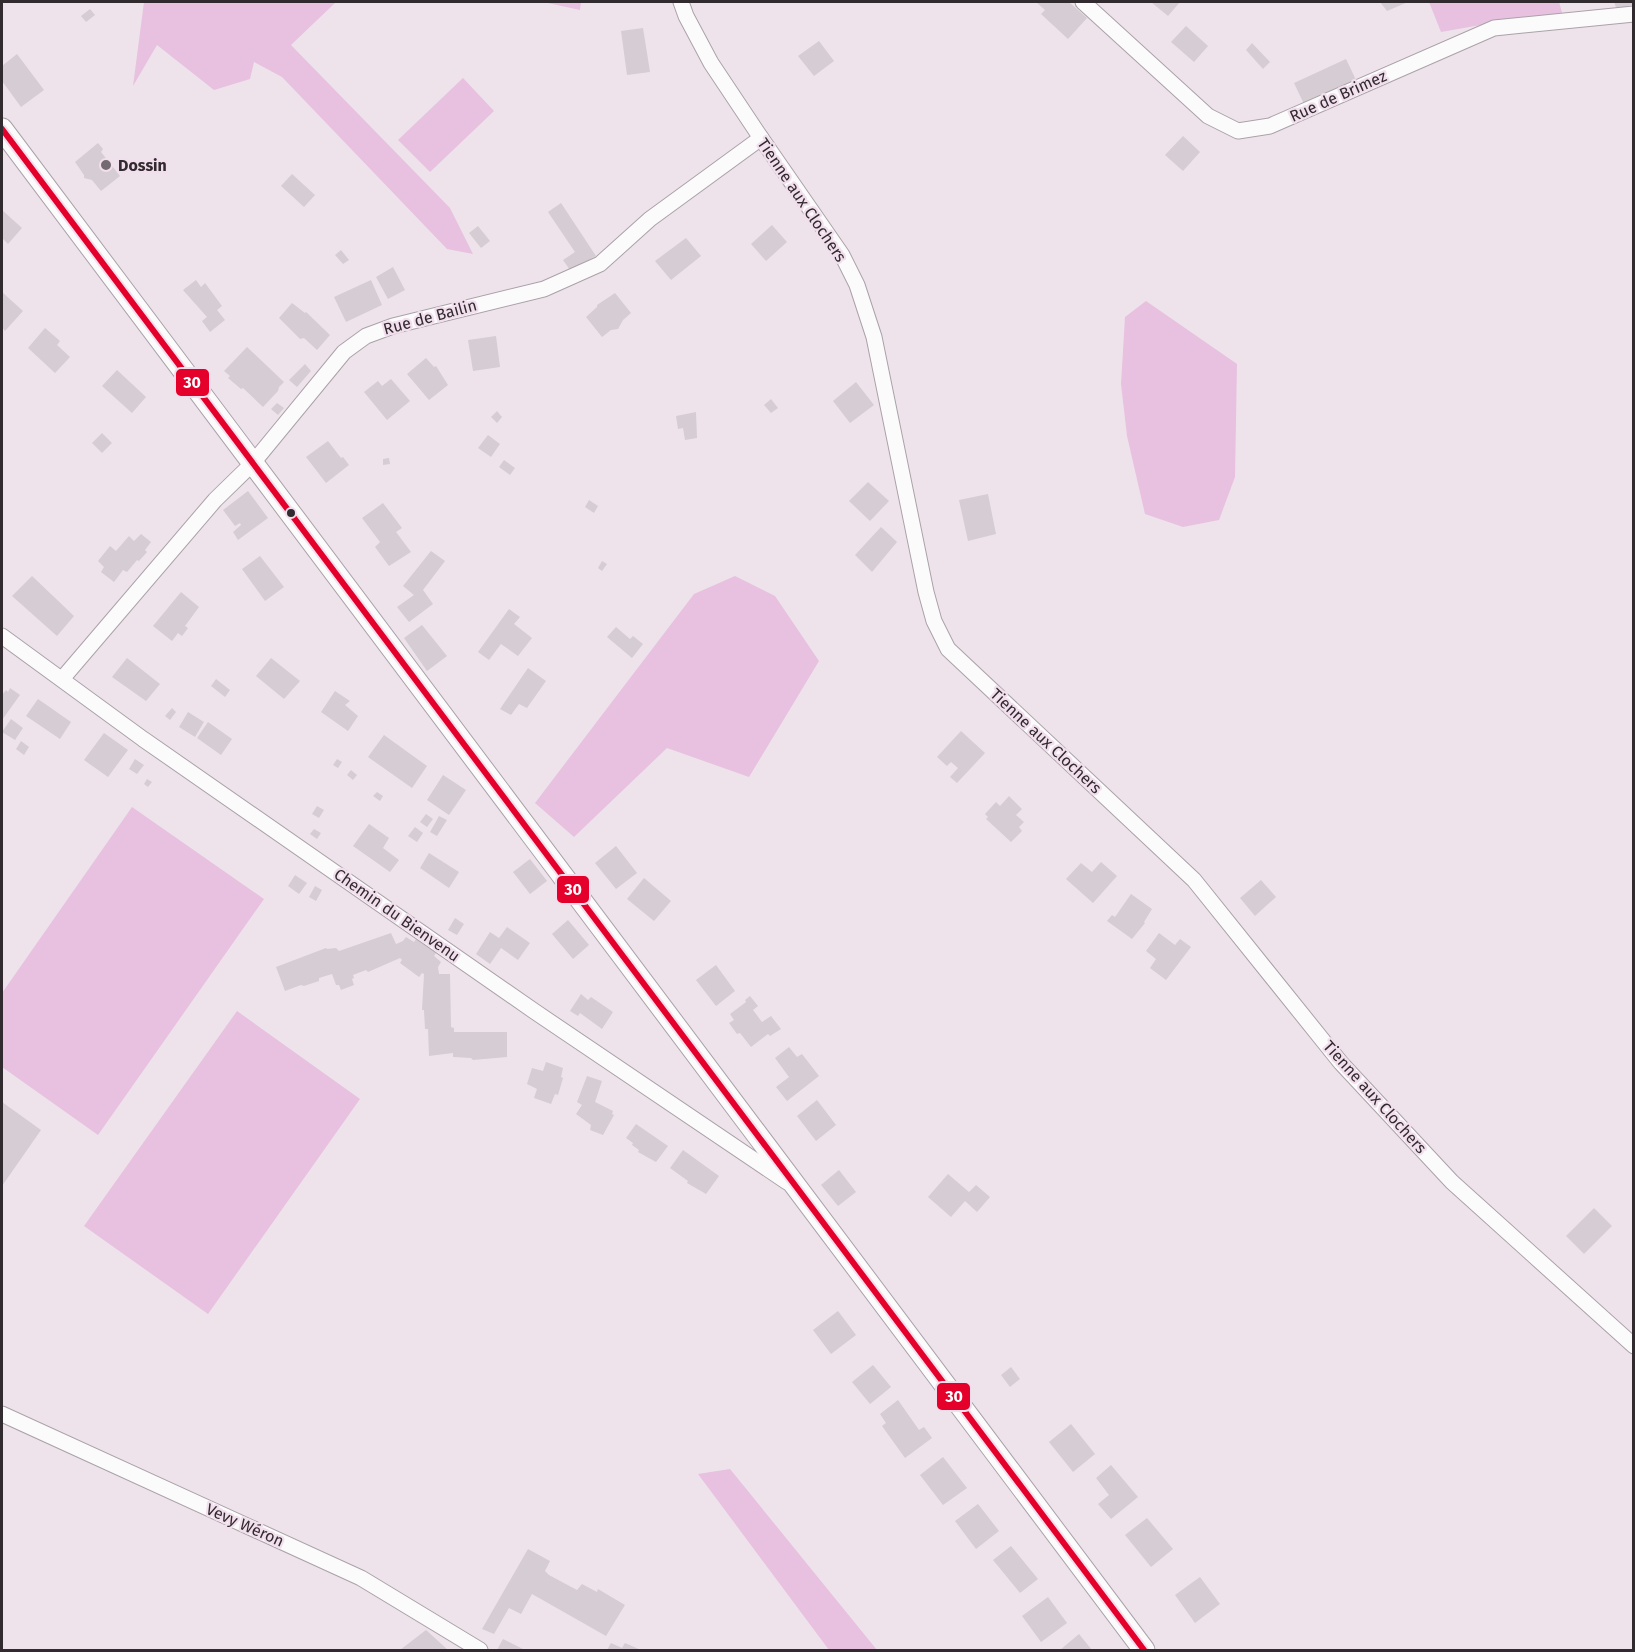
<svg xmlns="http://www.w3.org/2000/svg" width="1635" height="1652" viewBox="0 0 1635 1652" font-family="'Fira Sans',sans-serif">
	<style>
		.green { fill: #e7c1df }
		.building { fill: #d5cdd3 }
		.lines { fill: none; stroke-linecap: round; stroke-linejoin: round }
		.minor-casing { stroke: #aaa2a8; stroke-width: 17 }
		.secondary-casing { stroke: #aaa2a8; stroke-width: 23 }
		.minor { stroke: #fcfbfc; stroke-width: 15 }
		.secondary { stroke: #fcfbfc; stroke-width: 21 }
		.bus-1-casing { stroke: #f2dfed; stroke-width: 10 }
		.bus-1 { stroke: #e4002b; stroke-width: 6 }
		.poi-dot { fill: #736b71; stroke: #f2dfed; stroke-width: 2 }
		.bus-dot { fill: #312a2f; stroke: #f2dfed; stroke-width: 2 }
		.labels { text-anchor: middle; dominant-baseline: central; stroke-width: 4.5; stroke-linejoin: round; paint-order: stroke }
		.street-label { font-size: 16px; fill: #312a2f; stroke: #f2dfed }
		.poi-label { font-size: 16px; font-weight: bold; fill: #312a2f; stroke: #f2dfed; text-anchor: start }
		.line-badge { stroke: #f2dfed; stroke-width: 2 }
		.badge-label { font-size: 16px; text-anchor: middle; font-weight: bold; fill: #fff }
	</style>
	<rect width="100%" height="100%" fill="#eee3eb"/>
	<g class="green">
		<polygon points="144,2 336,2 291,45 450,208 473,254 447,249 282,77 254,62 250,79 214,90 157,45 133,86"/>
		<polygon points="543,2 581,2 580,10"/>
		<polygon points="1429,2 1559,2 1563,16 1515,19 1441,32"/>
		<polygon points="463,78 494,111 430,172 398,140"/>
		<polygon points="1146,301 1237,364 1235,477 1219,520 1183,527 1145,514 1127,436 1121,384 1125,317"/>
		<polygon points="735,576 775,596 819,661 749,777 667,748 574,837 535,803 694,594"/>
		<polygon points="132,807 264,899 98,1135 2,1067 2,993"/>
		<polygon points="237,1011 360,1099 208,1314 84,1226"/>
		<polygon points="730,1469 877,1650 829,1650 698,1474"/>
	</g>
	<g class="building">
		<polygon points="1036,2 1069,2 1087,18 1068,39 1041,14 1045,10"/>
		<polygon points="1151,2 1180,2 1168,16"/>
		<polygon points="1380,2 1408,2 1387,11"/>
		<polygon points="1614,2 1634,2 1634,4 1617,10"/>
		<polygon points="90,9 95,15 86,22 81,16"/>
		<polygon points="1186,26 1208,46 1194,62 1171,42"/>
		<polygon points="643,28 650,72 627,75 621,31"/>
		<polygon points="819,41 834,61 814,76 798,56"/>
		<polygon points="1252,43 1270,62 1263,69 1246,50"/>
		<polygon points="17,54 44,90 21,107 2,81 2,66"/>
		<polygon points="1346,59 1356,80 1304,104 1294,83"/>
		<polygon points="1183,136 1200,152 1183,171 1165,155"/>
		<polygon points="98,143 103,149 101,152 120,176 101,191 92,180 84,178 84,175 75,162"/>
		<polygon points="292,174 315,195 304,207 281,186"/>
		<polygon points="561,203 596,256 570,270 563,260 575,252 548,212"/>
		<polygon points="2,210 22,228 8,244 2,238"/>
		<polygon points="772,225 787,242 766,261 751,244"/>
		<polygon points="478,226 490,241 481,248 469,233"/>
		<polygon points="686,238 701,256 671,280 655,261"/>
		<polygon points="341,250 349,260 343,264 335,255"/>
		<polygon points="393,267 405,290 388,299 376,277"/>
		<polygon points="196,280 201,287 205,283 222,306 217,310 225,320 210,332 202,321 207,317 183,290"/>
		<polygon points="371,280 382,305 346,322 334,297"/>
		<polygon points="2,292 23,311 5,331 2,327"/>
		<polygon points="615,293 631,313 623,320 618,329 611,330 602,337 586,317 597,307 597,305"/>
		<polygon points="292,303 305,313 306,312 330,335 317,350 304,338 300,339 279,318"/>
		<polygon points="45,328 60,341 57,345 70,357 55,373 28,348"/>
		<polygon points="496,336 500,367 473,371 468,340"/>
		<polygon points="247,347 284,382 279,387 278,391 263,407 243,388 241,389 228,378 230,376 224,371"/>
		<polygon points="426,358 434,367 436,366 448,385 429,400 407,374"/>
		<polygon points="305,364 311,371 297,387 289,380"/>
		<polygon points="117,370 146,397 132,413 102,386"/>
		<polygon points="391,379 410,401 387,420 364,392 378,381 382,386"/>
		<polygon points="856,382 874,405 850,423 833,401"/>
		<polygon points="771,399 778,408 771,413 764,405"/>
		<polygon points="277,403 284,408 278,415 271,409"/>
		<polygon points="497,411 502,417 497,423 491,417"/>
		<polygon points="696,412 697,438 685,440 683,428 678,429 676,416"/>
		<polygon points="102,433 112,443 102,453 92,443"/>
		<polygon points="488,435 500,444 491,457 478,448"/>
		<polygon points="328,441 341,458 343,457 349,465 326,483 306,457"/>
		<polygon points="389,458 390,464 383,465 383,459"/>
		<polygon points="504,460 515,468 510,475 499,467"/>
		<polygon points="868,482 889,501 870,521 849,501"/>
		<polygon points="248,491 268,518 238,540 233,532 241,525 240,523 235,526 223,510"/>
		<polygon points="988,494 996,534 968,541 959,500"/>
		<polygon points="589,500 598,506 594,513 585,507"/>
		<polygon points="383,503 402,528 396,532 411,552 389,566 375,547 380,542 362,518"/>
		<polygon points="881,527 897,542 872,572 855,555"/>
		<polygon points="141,534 151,542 145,550 147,552 139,561 137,560 127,572 123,570 114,582 101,572 104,567 98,561 110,546 116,551 129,536 134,541"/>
		<polygon points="431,551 445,561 423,590 433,604 409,622 397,607 414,595 403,586"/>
		<polygon points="260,556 284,587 265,601 242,569"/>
		<polygon points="602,561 607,564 602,571 598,568"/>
		<polygon points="32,576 74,616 57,636 12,596"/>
		<polygon points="181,592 199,607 185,626 188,628 182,636 178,633 172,641 153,626"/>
		<polygon points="509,609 520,617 514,624 532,638 518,656 501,644 489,660 478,652"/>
		<polygon points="422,625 447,656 427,671 404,638"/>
		<polygon points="616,627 630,639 633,636 643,644 632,658 607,637"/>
		<polygon points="127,658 160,684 146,701 112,677"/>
		<polygon points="271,658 300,681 284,699 256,676"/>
		<polygon points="528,668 546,681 527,708 519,704 511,715 500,709"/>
		<polygon points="216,679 230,690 225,697 211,686"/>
		<polygon points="10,688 20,695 2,720 2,695 6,690 8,692"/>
		<polygon points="335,691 350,701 345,705 358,716 348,731 321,712"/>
		<polygon points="38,699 71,722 60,739 26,716"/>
		<polygon points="172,708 176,712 170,720 165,716"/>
		<polygon points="188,712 204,722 195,737 179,727"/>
		<polygon points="11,719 23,728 15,740 2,732"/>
		<polygon points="208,722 232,739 221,755 197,738"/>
		<polygon points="961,731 985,753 957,783 950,777 958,768 951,762 947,766 937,757"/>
		<polygon points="104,733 128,750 108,777 84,760"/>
		<polygon points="384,735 427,766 412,788 368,757"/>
		<polygon points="21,741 29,747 24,755 16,749"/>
		<polygon points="135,759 144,765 137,774 129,769"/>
		<polygon points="337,759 342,762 338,768 333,765"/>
		<polygon points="351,770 357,775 353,780 347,775"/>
		<polygon points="443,775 466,790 449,815 427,800"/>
		<polygon points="147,779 152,782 148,787 144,784"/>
		<polygon points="377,792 383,796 380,801 373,796"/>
		<polygon points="1009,796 1022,809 1016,815 1024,822 1019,827 1022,831 1011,842 986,819 988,817 985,814 996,802 1000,806"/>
		<polygon points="317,806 324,810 319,818 312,814"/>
		<polygon points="426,814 433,819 427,827 420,822"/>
		<polygon points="439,816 447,820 437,836 430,832"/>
		<polygon points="369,824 389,838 383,848 399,860 390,872 353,846"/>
		<polygon points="415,827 423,833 417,842 408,836"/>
		<polygon points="314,829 321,833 317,839 310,834"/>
		<polygon points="616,846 637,873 616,889 595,863"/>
		<polygon points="429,853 459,872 449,888 420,868"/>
		<polygon points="530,859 547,881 530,894 513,872"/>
		<polygon points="1101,862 1117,876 1093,903 1066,879 1081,863 1092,872"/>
		<polygon points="295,875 307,883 299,894 288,886"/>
		<polygon points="644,878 671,901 654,921 627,899"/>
		<polygon points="1261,880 1276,897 1255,916 1240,898"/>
		<polygon points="315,886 322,890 316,901 309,897"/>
		<polygon points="1131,894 1152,909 1144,922 1145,923 1132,939 1107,921 1112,915 1115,917"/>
		<polygon points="455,918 464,924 457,935 448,930"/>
		<polygon points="568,920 589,945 573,959 552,934"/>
		<polygon points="507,927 530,943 518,960 501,948 490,964 476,954 490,932 499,938"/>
		<polygon points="391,933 396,944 403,941 406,937 414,942 416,939 436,953 434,956 441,962 438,967 439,974 450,974 451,1027 454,1028 454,1032 507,1032 507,1057 473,1060 471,1058 453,1057 453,1053 429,1056 428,1029 425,1029 424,1010 422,1010 424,974 422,973 419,977 400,963 402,960 400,958 368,972 366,970 353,975 354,978 352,979 354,985 341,990 339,985 336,985 332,974 319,978 319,981 304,986 301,985 285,991 276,967 326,948 327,949 336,948 339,951"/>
		<polygon points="1159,933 1175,945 1180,939 1191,947 1166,980 1150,968 1156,959 1146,951"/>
		<polygon points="716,965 735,991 716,1006 696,980"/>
		<polygon points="581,994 588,1000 591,997 613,1012 602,1029 580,1013 578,1016 570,1011"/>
		<polygon points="750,996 758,1006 753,1010 762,1022 771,1016 781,1029 770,1036 768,1034 751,1047 740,1033 737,1034 729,1023 734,1020 730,1014 746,1002 745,1000"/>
		<polygon points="789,1047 797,1057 802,1054 819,1076 787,1101 776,1087 789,1077 775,1058"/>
		<polygon points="546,1062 563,1068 561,1077 563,1078 558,1095 555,1094 551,1104 534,1098 537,1089 527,1084 532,1068 543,1071"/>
		<polygon points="587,1076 602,1081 595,1102 613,1111 612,1114 614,1115 603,1135 590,1130 591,1125 576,1114 582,1105 577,1102"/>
		<polygon points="817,1100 836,1125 816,1141 797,1116"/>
		<polygon points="2,1102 41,1130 2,1186"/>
		<polygon points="636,1124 668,1146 656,1162 638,1152 639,1150 632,1145 633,1143 626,1138"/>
		<polygon points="683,1150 719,1176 706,1194 687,1183 688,1181 670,1168"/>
		<polygon points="839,1170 856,1192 838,1206 821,1185"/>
		<polygon points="948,1174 969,1192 976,1185 990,1197 977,1212 965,1201 951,1217 928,1197"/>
		<polygon points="1594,1208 1612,1226 1584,1254 1566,1236"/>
		<polygon points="838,1311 856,1335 831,1354 813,1330"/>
		<polygon points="873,1365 891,1387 870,1404 852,1382"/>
		<polygon points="1011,1367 1020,1379 1010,1387 1001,1375"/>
		<polygon points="898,1400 919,1430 924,1427 932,1438 905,1458 882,1426 886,1423 880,1414"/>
		<polygon points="1071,1424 1095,1454 1073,1472 1049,1442"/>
		<polygon points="943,1457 967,1488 943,1505 920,1475"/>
		<polygon points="1111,1465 1138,1497 1111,1519 1098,1504 1109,1495 1096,1478"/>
		<polygon points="978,1504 999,1531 976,1549 955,1521"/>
		<polygon points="1147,1518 1173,1549 1151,1567 1125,1535"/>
		<polygon points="1011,1546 1038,1579 1020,1593 993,1560"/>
		<polygon points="528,1549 550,1561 545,1571 549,1575 577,1590 582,1584 597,1592 598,1589 625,1605 606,1636 532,1594 521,1614 509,1608 494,1634 482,1629"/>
		<polygon points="1200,1577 1220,1604 1195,1623 1175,1595"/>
		<polygon points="1048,1597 1067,1623 1041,1642 1022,1616"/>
		<polygon points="426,1630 448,1650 400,1650"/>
		<polygon points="1079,1634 1092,1650 1060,1650"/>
		<polygon points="503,1639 525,1650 497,1650"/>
		<polygon points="611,1643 622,1648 625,1643 641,1650 607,1650"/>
	</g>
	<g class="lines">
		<g class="minor-casing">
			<g id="minor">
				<polyline points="681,2 686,16 711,63 761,138 842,255 857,285 874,337 926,592 934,621 948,649 1194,880 1341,1063 1452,1182 1634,1346"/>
				<polyline points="1083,2 1208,116 1238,131 1270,126 1494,28 1634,14"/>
				<polyline points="2,636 143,739 534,1011 787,1182"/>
				<polyline points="62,679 215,500 252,464 344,352 366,336 393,326 544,289 600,264 650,219 761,138"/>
				<polyline points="2,1414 361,1578 480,1650"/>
			</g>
		</g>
		<g class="secondary-casing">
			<polyline id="secondary" points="2,129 1144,1650"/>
		</g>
		<use href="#minor" class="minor"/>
		<use href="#secondary" class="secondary"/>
		<g class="bus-1-casing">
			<polyline id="bus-1" points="2,129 1144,1650"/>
		</g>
		<use href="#bus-1" class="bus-1"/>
	</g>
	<circle class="poi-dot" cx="106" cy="165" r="6"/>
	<circle class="bus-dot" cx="291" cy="513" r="5"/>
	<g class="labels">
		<g class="street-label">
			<text transform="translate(1338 96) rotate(-24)">Rue de Brimez</text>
			<text transform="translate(802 200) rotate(56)">Tienne aux Clochers</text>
			<text transform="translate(430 317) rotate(-15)">Rue de Bailin</text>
			<text transform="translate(1046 741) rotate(43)">Tienne aux Clochers</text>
			<text transform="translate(397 915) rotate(35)">Chemin du Bienvenu</text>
			<text transform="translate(1375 1097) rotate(48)">Tienne aux Clochers</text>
			<text transform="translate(245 1525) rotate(24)">Vevy Wéron</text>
		</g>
		<g class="poi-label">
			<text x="118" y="165">Dossin</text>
		</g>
	</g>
	<g class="line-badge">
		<rect x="175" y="368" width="35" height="29" rx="6" fill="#e4002b"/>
		<rect x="556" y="875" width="34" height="29" rx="6" fill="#e4002b"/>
		<rect x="936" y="1382" width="35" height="29" rx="6" fill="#e4002b"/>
	</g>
	<g class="badge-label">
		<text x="192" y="388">30</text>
		<text x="573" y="895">30</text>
		<text x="954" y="1402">30</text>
	</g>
	<rect width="1635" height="1652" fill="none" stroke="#312a2f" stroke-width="6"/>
</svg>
